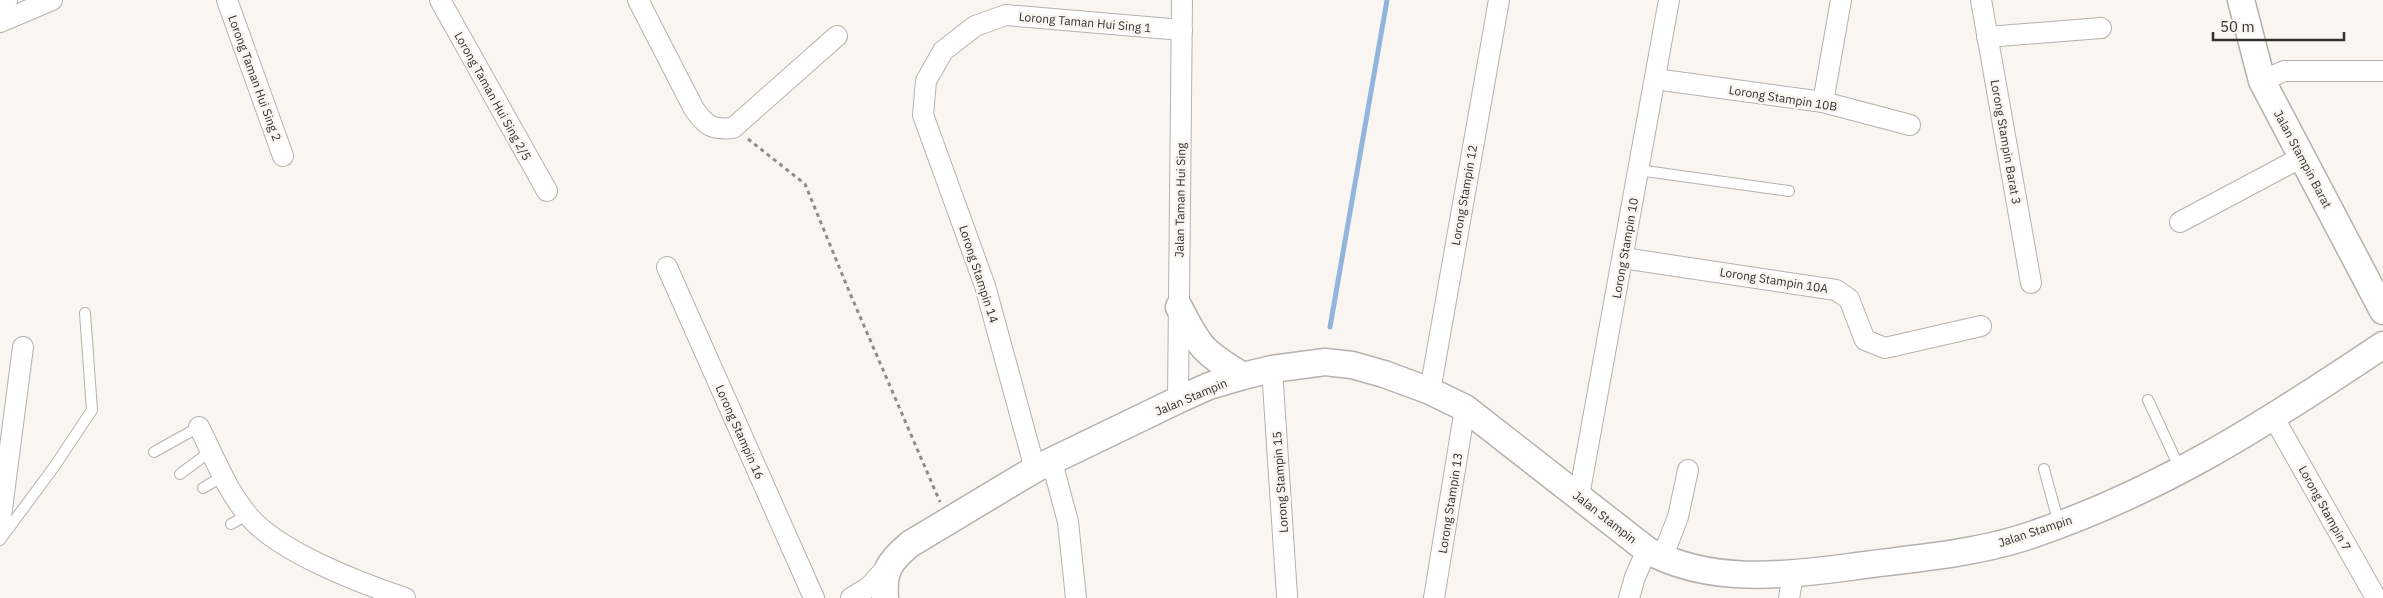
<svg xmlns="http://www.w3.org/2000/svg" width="2383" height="598" viewBox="0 0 2383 598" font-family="'IBM Plex Sans',sans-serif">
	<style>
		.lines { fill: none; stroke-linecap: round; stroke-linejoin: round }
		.stream { stroke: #91b5db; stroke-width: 5 }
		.service-casing { stroke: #b5b1ae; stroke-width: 12 }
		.minor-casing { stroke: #b5b1ae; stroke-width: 22 }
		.tertiary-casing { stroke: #b5b1ae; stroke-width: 29 }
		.path { stroke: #8e8d8a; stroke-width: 3; stroke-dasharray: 4 4; stroke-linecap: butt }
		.service { stroke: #fff; stroke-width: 10 }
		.minor { stroke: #fff; stroke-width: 20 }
		.tertiary { stroke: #fff; stroke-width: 26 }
		.labels { text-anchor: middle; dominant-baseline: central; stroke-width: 5; stroke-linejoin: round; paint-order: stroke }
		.street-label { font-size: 12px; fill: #323130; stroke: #f9f6f2 }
	</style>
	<rect width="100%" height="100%" fill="#f9f6f2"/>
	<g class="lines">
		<polyline class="stream" points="1330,327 1387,0"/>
		<g class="service-casing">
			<g id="service">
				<polyline points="1638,170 1789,191"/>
				<polyline points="2148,400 2180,469"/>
				<polyline points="154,452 199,427"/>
				<polyline points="2044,469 2059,524"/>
				<polyline points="180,474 211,451"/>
				<polyline points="203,488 223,476"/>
				<polyline points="231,524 247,515"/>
				<polyline points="0,540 54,467 92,410 85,313"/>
			</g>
		</g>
		<g class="minor-casing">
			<g id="minor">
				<polyline points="227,0 283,156"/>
				<polyline points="440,0 547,191"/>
				<path d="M638,0L694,109C706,126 712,130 733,128L837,36"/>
				<polyline points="1981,0 2031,283"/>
				<polyline points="0,3 7,0"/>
				<polyline points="0,22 52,0"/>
				<polyline points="1987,37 2101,28"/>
				<polyline points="1655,79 1823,102 1910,125"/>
				<polyline points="2262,81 2284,71 2383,71"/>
				<polyline points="1823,102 1841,0"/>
				<polyline points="2180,222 2302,157"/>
				<polyline points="1623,258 1836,290 1849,299 1865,340 1885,348 1981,326"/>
				<polyline points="667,267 814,598"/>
				<polyline points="1272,369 1287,596"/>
				<polyline points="1430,391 1499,0"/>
				<polyline points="1178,400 1182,0"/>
				<polyline points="2274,418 2376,598"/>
				<path d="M199,427C214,456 226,489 247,514C276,551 360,583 405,598"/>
				<polyline points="1052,462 1068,522 1076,598"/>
				<polyline points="1035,469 985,286 923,115 926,81 943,51 975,26 1006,15 1182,30"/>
				<polyline points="1579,496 1669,0"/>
				<polyline points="0,524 23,347"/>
				<polyline points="1662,558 1678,517 1688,470"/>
				<polyline points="851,598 869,587 887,567"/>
				<polyline points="1434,598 1465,408"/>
				<polyline points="1629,598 1635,577 1647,550"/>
				<polyline points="1789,598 1793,575"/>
			</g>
		</g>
		<g class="tertiary-casing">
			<g id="tertiary">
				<polyline points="2241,0 2262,81 2383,311"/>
				<path d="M1179,307C1199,347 1204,353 1243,376"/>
				<path d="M885,598C883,570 889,562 910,544L1035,469L1178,400L1209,386L1243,376L1272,369L1325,362L1352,365L1384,374L1430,391L1465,408L1647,550C1708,584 1783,576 1850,567C1907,559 1967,555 2022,538C2157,494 2267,423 2383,345"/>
			</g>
		</g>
		<polyline class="path" points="748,139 805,184 849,291 940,502"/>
		<use href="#service" class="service"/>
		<use href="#minor" class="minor"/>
		<use href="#tertiary" class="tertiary"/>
	</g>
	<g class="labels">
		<g class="street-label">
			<text transform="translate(1085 22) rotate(5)">Lorong Taman Hui Sing 1</text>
			<text transform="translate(255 78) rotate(70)">Lorong Taman Hui Sing 2</text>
			<text transform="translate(493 96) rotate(61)">Lorong Taman Hui Sing 2/5</text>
			<text transform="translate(1783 98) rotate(9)">Lorong Stampin 10B</text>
			<text transform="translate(2006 142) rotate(80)">Lorong Stampin Barat 3</text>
			<text transform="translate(2303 159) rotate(62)">Jalan Stampin Barat</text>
			<text transform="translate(1464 195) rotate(-80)">Lorong Stampin 12</text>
			<text transform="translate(1180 200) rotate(-89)">Jalan Taman Hui Sing</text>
			<text transform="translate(1625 248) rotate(-80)">Lorong Stampin 10</text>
			<text transform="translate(979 274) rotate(72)">Lorong Stampin 14</text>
			<text transform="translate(1774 280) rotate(9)">Lorong Stampin 10A</text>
			<text transform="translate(1191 397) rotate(-23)">Jalan Stampin</text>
			<text transform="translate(740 432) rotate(66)">Lorong Stampin 16</text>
			<text transform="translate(1280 482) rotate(-94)">Lorong Stampin 15</text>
			<text transform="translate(1450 503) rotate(-81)">Lorong Stampin 13</text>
			<text transform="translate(2325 508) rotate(61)">Lorong Stampin 7</text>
			<text transform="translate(1605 517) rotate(38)">Jalan Stampin</text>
			<text transform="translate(2035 531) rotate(-18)">Jalan Stampin</text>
		</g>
	</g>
	<path d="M2213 32v8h131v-8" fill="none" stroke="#323130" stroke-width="2.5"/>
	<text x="2220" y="32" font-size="15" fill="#323130" stroke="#f9f6f2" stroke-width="4" paint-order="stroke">50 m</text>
</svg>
